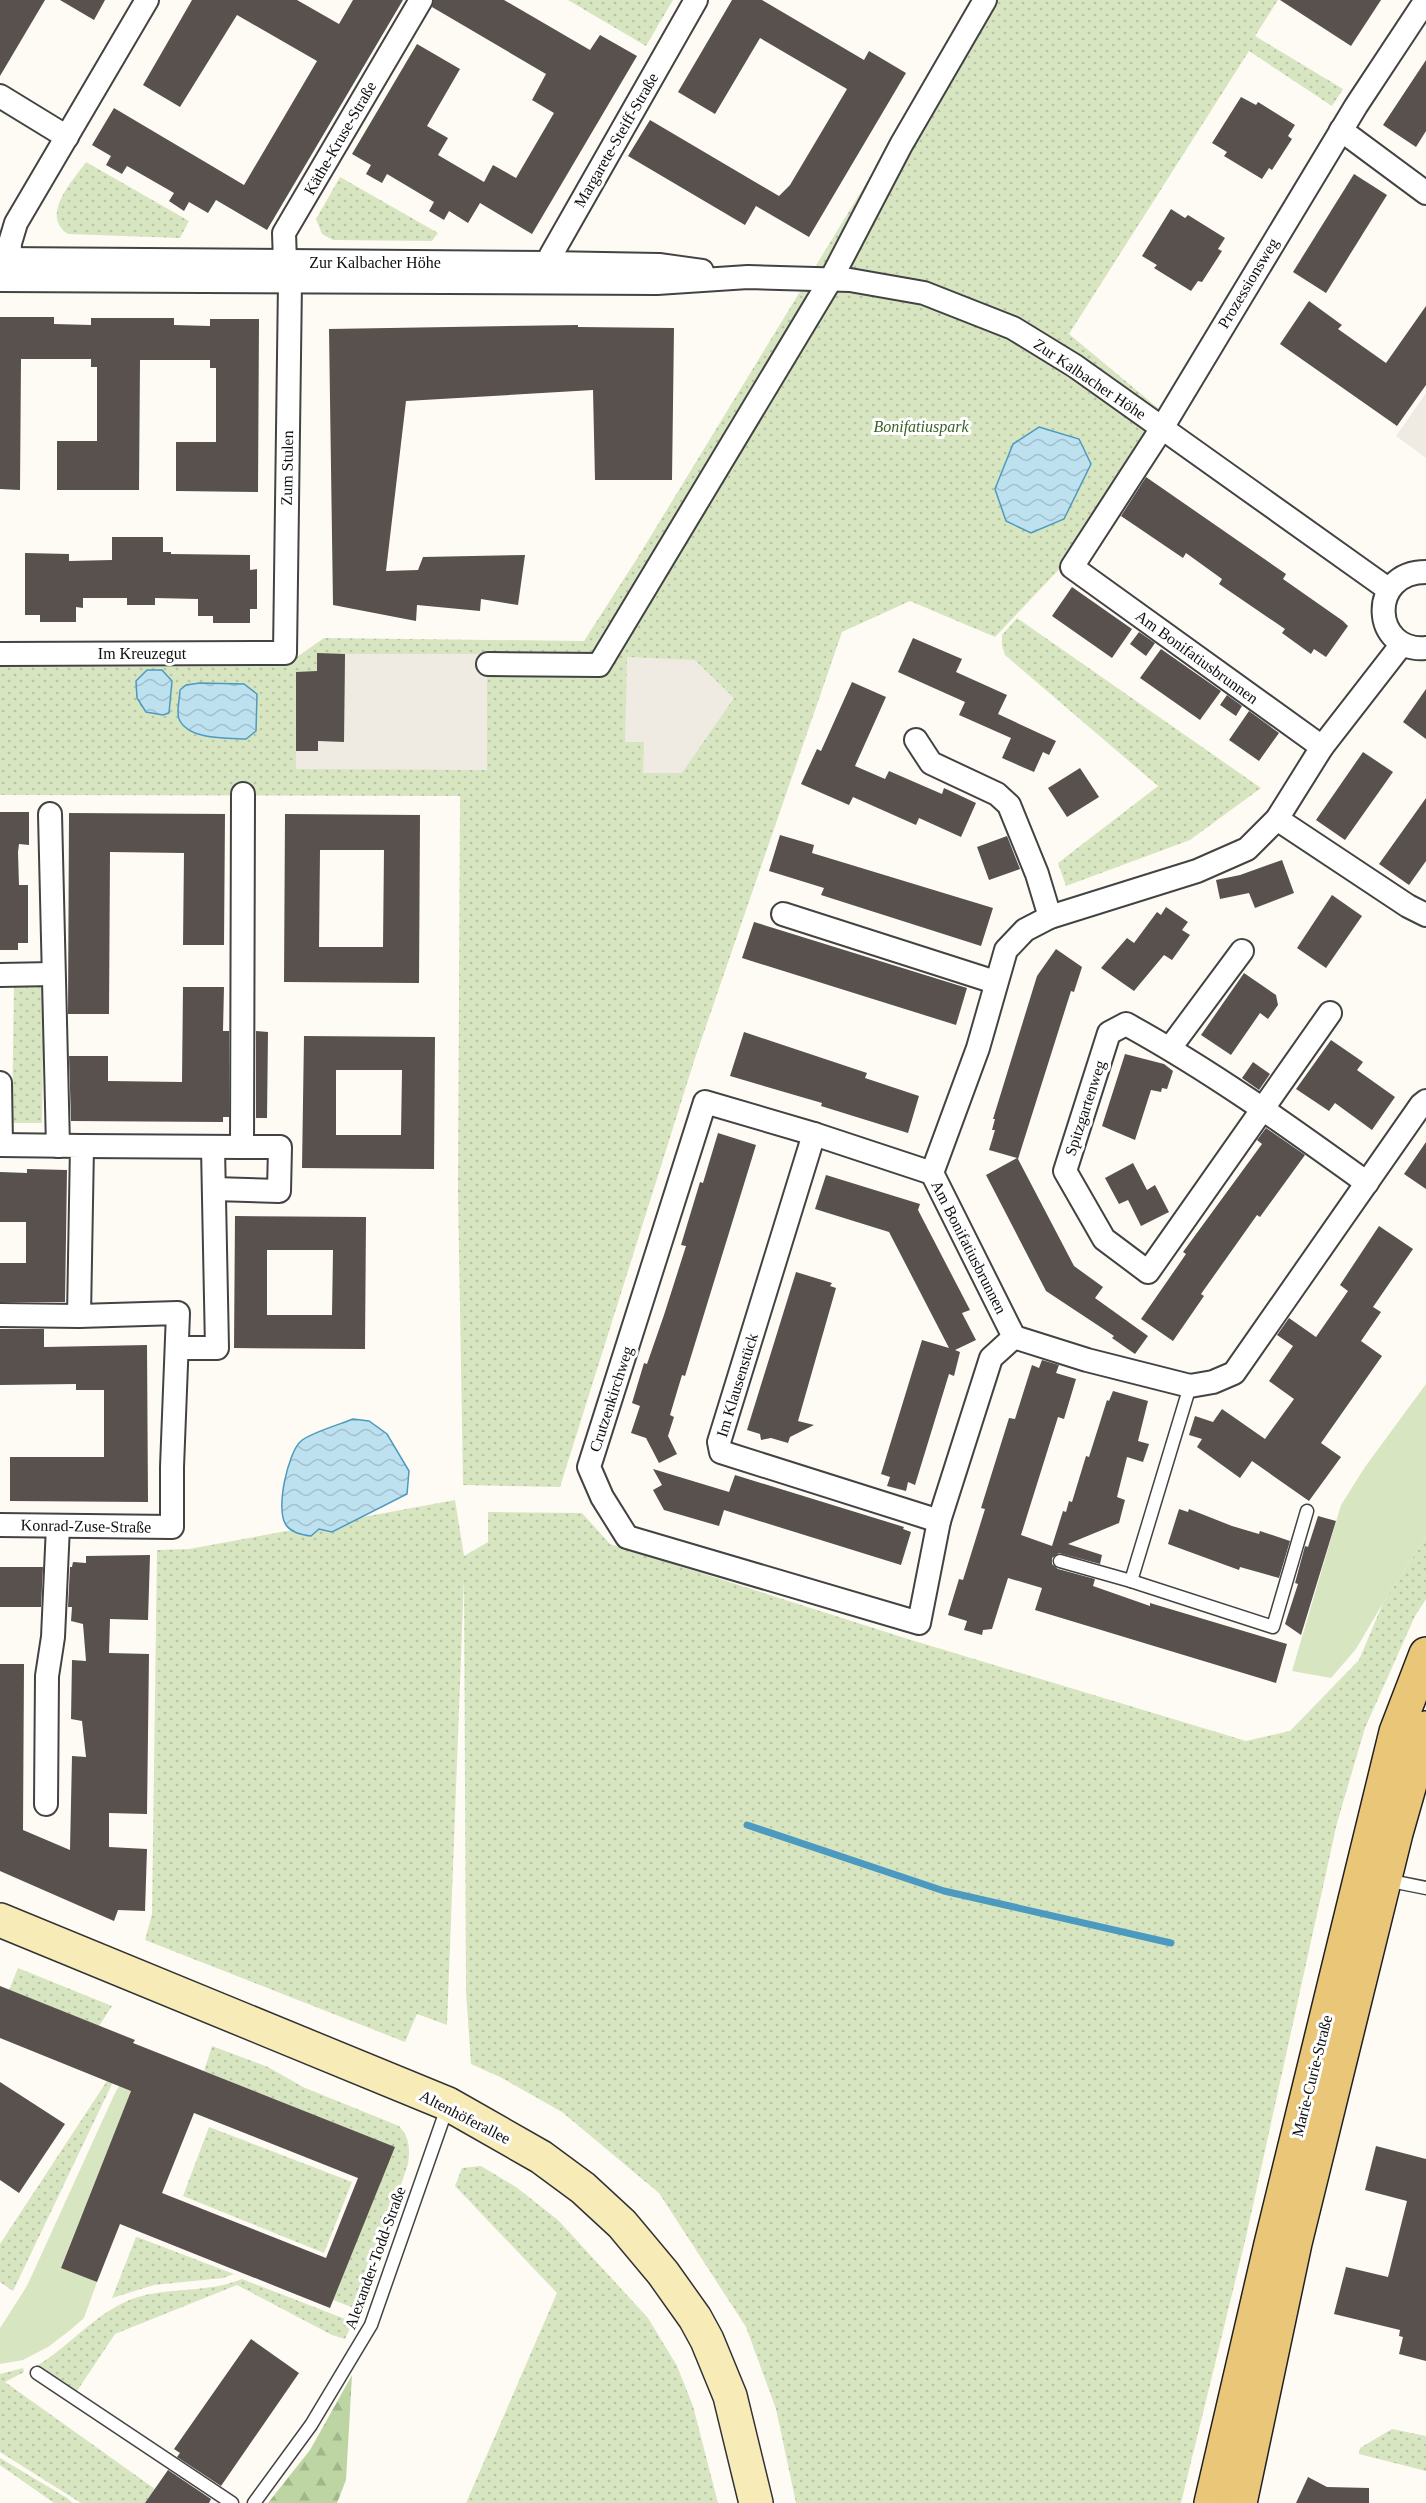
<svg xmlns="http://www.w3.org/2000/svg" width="1426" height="2503" viewBox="0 0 1426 2503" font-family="'Times New Roman',serif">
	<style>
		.grass { fill: url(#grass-dots) }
		.forest { fill: url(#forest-firs) }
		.garden { fill: #d7e6c1 }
		.plaza { fill: #efebe3 }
		.water { fill: url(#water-waves); stroke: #4d9ac0; stroke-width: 1.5 }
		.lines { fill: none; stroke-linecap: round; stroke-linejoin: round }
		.stream { stroke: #4d9ac0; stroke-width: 7 }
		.building { fill: #58514e; fill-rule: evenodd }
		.lane-casing { stroke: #434343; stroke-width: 15 }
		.street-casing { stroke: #434343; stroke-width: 26 }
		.secondary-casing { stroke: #323232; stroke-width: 36 }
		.primary-casing { stroke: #212121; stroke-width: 36 }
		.lane { stroke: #fff; stroke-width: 12 }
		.street { stroke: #fff; stroke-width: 22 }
		.secondary { stroke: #f7ebb7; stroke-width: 33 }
		.primary { stroke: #eac678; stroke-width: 33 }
		.labels { text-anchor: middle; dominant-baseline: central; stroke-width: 6; stroke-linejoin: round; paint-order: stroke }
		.street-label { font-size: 16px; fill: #101010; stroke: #fff }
		.park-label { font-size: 16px; font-style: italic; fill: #376226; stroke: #fff }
	</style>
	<defs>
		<pattern id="grass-dots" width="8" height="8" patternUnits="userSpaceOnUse" patternTransform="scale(1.5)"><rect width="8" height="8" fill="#d7e6c1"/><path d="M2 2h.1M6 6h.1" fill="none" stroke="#b8c4a5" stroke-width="1.8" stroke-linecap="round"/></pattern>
		<pattern id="forest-firs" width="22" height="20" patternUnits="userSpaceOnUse" patternTransform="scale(1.5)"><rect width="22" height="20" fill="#bcd5a2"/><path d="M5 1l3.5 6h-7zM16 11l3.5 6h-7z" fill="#a1b68a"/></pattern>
		<pattern id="water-waves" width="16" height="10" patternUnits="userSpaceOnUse" patternTransform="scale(1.5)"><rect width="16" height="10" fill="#bee1f0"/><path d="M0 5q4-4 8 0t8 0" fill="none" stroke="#a2c0cd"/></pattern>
	</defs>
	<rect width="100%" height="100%" fill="#fefbf5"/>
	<g class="grass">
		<polygon points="568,0 673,0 646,46"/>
		<polygon points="978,0 1278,0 1255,36 1343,89 1332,106 1249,51 1069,334 1164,413 1065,563 995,637 910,601 842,632 695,1058 560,1487 463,1485 458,1192 460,796 0,795 0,667 284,666 324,638 584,641 638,557"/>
		<path d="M86,162L189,221L180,238L68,234C40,215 72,182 86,162Z"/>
		<polygon points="340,177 438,233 432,241 333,240 322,234 316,219"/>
		<polygon points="1017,618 1261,788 1190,840 1066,886 1058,863 1158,786 1005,655 1002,646 1002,635"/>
		<polygon points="14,982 44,983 42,1123 12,1123"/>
		<polygon points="455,1500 464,1556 488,1542 488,1512 582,1513 610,1544 908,1639 1246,1741 1290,1731 1359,1660 1383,1603 1426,1537 1426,1599 1415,1616 1365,1728 1337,1823 1246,2237 1181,2503 796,2503 776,2409 746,2327 659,2193 562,2112 502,2078 471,2064 466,1992 464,1578 447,2025 417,2014 405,2042 145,1940 152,1914 157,1550 189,1549"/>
		<polygon points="18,1968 112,2006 99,2026 9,1990"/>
		<path d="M212,2046L268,2067L303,2087L399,2126C410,2138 410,2149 408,2164L359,2310L333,2300L394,2147L204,2071Z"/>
		<polygon points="107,2081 113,2082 13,2291 0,2282 0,2244"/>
		<polygon points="209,2127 352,2182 324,2253 183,2196"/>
		<polygon points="481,2166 516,2187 558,2220 648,2318 677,2366 693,2406 718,2503 466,2503 557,2293 455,2186 462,2168"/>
		<polygon points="136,2237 137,2237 234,2274 223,2278 154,2285 112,2298"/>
		<path d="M242,2279L353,2322L345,2339L332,2335L237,2285L115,2334L75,2394L35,2367C70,2347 98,2309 138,2297C172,2287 209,2293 242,2279Z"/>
		<polygon points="23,2368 24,2372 5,2382 155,2489 150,2503 81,2503 0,2452 0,2374"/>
		<polygon points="1392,2429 1426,2436 1426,2471 1359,2454 1360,2448"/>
		<polygon points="0,2458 67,2498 73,2503 54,2503 0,2465"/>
	</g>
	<polygon class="forest" points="352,2375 346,2480 337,2503 268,2503 310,2450"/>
	<g class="garden">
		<polygon points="1426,1384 1426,1537 1383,1603 1356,1649 1331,1678 1292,1671 1341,1505 1365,1467"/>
		<polygon points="142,2048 148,2049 61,2267 97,2282 84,2318 69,2331 48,2347 23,2360 0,2364 0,2328 27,2286 115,2093"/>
	</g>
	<g class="plaza">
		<polygon points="1426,393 1426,458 1396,436"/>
		<polygon points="345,654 487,654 487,770 296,769 296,751 318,751 318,741 344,741"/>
		<polygon points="627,657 695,660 734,698 682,773 643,773 644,742 625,742"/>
	</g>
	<g class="water">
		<polygon points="1039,427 1079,439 1091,464 1064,519 1031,533 1006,521 995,489 1013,444"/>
		<polygon points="147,670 162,670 172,681 169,713 163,715 146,712 137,698 136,681"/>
		<path d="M200,683L244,684L257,694L256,731L246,739C227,738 188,740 179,719C176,711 180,698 180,690L186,685Z"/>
		<path d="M353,1419L369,1421L387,1434L409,1471L407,1494L332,1532L319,1529L311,1536C302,1535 291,1532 286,1525C275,1510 288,1452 301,1441C310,1433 341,1424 353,1419Z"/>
	</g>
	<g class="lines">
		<polyline class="stream" points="747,1825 944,1891 1171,1943"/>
	</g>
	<g class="building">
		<polygon points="0,0 45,0 0,76"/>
		<polygon points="60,0 105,0 94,20"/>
		<polygon points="192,0 297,0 339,24 353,0 403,0 267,230 216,200 208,213 189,202 184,211 169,201 174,193 127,166 122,174 106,165 111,156 92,145 114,108 244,185 317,61 237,15 180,107 143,85"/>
		<polygon points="434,0 504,0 590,50 600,35 637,56 532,234 480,203 468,223 449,211 444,220 429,211 434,202 387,174 382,183 366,174 371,165 352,154 417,44 460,69 427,126 448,138 438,155 484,182 493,165 516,178 554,113 532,100 546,74 432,7"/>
		<polygon points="732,0 762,0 864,60 869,51 906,73 809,237 756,206 745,225 628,156 650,120 779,196 790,185 847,89 760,38 715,114 678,92"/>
		<polygon points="1280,0 1381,0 1351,46"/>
		<polygon points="1426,60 1426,131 1416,147 1383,125"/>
		<polygon points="1241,97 1256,105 1258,102 1295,125 1288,136 1292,139 1272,170 1269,168 1262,179 1224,156 1227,152 1212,143"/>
		<polygon points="1354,174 1387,195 1326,293 1293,272"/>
		<polygon points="1171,209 1185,218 1188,215 1225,238 1218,249 1222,251 1202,282 1198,281 1191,291 1154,268 1157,265 1142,256"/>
		<polygon points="1309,301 1342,325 1338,329 1386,363 1426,306 1426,385 1397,426 1280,344"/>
		<polygon points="0,317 54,317 54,324 91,325 91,318 174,318 174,325 210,326 210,319 259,319 258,492 176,491 176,442 216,442 216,368 210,368 210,360 140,360 139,490 57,490 57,441 97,441 97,367 91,367 91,359 21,359 20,490 0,489"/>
		<polygon points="578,325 578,327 674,328 672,480 595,480 593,390 406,401 386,571 418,570 423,557 525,555 518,605 481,599 480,611 417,605 416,621 333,605 329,329"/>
		<polygon points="1146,477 1286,574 1283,579 1343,621 1348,626 1326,657 1314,649 1311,654 1282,633 1285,629 1219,584 1222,579 1186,553 1183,558 1121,516"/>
		<polygon points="112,537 163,537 163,552 171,552 171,554 250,555 250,570 257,569 257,609 250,609 250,623 213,623 213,616 198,616 198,599 155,598 155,605 127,605 127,598 83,598 83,608 76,607 76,622 40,622 40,615 25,615 25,553 69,554 69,561 112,560"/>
		<polygon points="1072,587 1132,629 1112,658 1052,616"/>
		<polygon points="1139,632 1155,643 1146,656 1130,644"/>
		<polygon points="913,638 962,659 956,672 1007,695 998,714 1056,741 1049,755 1043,752 1034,772 1002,758 1011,738 959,715 965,702 898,672"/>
		<polygon points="1161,649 1221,691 1200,720 1140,678"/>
		<polygon points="317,653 345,654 344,742 318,741 318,751 296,751 296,672 317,671"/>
		<polygon points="852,682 886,697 855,766 885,779 889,771 942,794 944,788 976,803 961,837 919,818 916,825 853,797 849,805 801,784 817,749 821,751"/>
		<polygon points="1426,689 1426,739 1403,722"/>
		<polygon points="1227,695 1242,706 1236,716 1220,705"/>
		<polygon points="1249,711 1279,733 1259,761 1229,740"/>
		<polygon points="1363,752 1393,772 1345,840 1316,820"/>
		<polygon points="1080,768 1099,797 1067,817 1048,788"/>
		<polygon points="1426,798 1426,861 1409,885 1379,864"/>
		<polygon points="0,812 29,812 29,845 19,844 18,852 19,885 28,885 28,943 18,943 18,950 0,950"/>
		<polygon points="69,813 225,814 224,945 183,945 184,853 110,852 109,1014 68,1014"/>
		<path d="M285,814L420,815L419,983L284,982ZM320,850H384L383,947H319Z"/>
		<polygon points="780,835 814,845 812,853 993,908 981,946 821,895 824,888 769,871"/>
		<polygon points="1007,836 1020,869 989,880 977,847"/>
		<polygon points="1282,860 1294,893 1255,908 1249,893 1220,899 1216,880 1240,875"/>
		<polygon points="1332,895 1362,916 1326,968 1297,948"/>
		<polygon points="1166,907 1188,922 1182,930 1190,935 1172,960 1164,955 1134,991 1101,968 1127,938 1134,943 1157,912 1161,915"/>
		<polygon points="754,922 967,988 956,1025 742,958"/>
		<polygon points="1056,949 1082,967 1074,992 1071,991 1018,1159 1074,1266 1103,1287 1095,1298 1148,1336 1135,1354 1112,1338 1114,1336 1046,1291 986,1175 1017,1158 989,1150 995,1130 992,1130 995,1119 993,1119 1037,976"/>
		<polygon points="1244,973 1276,995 1278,1005 1268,1019 1260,1013 1231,1055 1201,1035"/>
		<polygon points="183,987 224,987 223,1031 229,1031 229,1117 223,1117 223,1122 71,1121 69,1056 108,1056 108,1081 182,1082"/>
		<polygon points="256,1031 268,1032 267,1118 256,1118"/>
		<polygon points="744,1032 867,1073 865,1078 919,1096 908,1133 821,1106 822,1103 730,1076"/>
		<path d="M304,1036L435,1037L434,1169L302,1168ZM336,1070H402L401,1135H336Z"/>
		<polygon points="1331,1040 1363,1062 1357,1070 1395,1097 1372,1130 1335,1103 1329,1111 1296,1089"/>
		<polygon points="1125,1054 1164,1064 1173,1071 1167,1089 1162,1088 1161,1092 1151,1090 1135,1140 1102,1126"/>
		<polygon points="1253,1062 1270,1074 1259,1090 1242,1078"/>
		<polygon points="1266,1128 1305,1155 1260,1217 1257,1215 1201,1294 1204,1296 1173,1341 1141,1319 1186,1254 1183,1252 1262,1144 1257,1140"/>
		<polygon points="718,1133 756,1145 685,1376 682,1375 670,1415 674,1417 668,1436 677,1454 659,1463 646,1438 631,1433 640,1406 632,1403 644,1363 647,1364 664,1315 686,1246 681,1245 700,1182 703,1183"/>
		<polygon points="1426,1142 1426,1189 1404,1174"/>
		<polygon points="1133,1163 1147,1190 1155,1185 1169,1212 1141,1226 1128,1200 1119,1204 1105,1178"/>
		<polygon points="27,1169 67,1170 65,1302 0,1302 0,1263 26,1263 26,1222 0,1222 0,1172 27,1173"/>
		<polygon points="826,1175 920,1204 918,1210 970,1310 962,1313 976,1340 955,1350 960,1352 954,1376 949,1374 915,1485 908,1482 906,1491 887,1486 890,1477 881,1474 922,1340 949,1348 889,1232 815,1209"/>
		<path d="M235,1216L366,1217L365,1349L234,1348ZM267,1250H333L332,1315H267Z"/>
		<polygon points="1379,1226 1413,1249 1373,1307 1381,1312 1361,1341 1382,1356 1321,1443 1341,1457 1309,1501 1252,1461 1240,1478 1197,1447 1202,1439 1189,1435 1195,1416 1213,1422 1222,1409 1265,1439 1294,1399 1269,1381 1293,1346 1277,1335 1289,1318 1316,1337 1348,1291 1340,1285"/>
		<polygon points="796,1272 832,1283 830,1286 836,1288 798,1421 814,1425 790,1437 788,1443 771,1438 761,1440 760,1434 747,1430"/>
		<polygon points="0,1329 44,1329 44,1347 147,1345 148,1502 10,1501 10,1457 104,1457 104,1390 76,1390 76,1384 0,1385"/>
		<polygon points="1042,1360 1059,1365 1056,1373 1076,1379 1064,1419 1058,1417 1021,1535 1052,1546 1063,1511 1066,1512 1069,1501 1072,1502 1086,1456 1089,1457 1107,1400 1109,1401 1113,1391 1148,1401 1138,1441 1149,1444 1143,1462 1127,1457 1117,1497 1125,1500 1119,1523 1068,1544 1102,1555 1100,1564 1059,1553 1052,1558 1052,1564 1058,1569 1095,1579 1093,1586 1150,1606 1150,1603 1287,1644 1276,1683 1035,1610 1042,1588 1008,1578 992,1629 983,1630 982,1635 964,1630 967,1621 948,1615 959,1579 963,1580 985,1509 981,1508 1009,1418 1015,1419 1032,1365 1039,1368"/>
		<polygon points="653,1469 729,1492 735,1475 904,1527 903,1529 911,1532 901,1565 724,1510 719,1526 664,1510 653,1490 662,1485"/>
		<polygon points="1179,1509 1188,1512 1189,1509 1232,1526 1259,1534 1260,1531 1290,1541 1279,1578 1240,1567 1239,1570 1168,1544"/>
		<polygon points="1318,1516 1336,1521 1301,1635 1285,1624 1298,1584 1295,1583 1305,1546 1308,1547"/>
		<polygon points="150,1555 148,1620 110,1619 109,1653 149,1654 147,1814 109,1813 109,1847 147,1849 145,1911 118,1910 114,1921 0,1871 0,1664 24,1664 23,1830 70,1850 72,1756 86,1757 82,1721 71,1719 72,1660 86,1661 83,1624 71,1621 72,1607 68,1607 70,1567 72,1567 73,1562 86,1563 86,1556"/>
		<polygon points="0,1567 43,1567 41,1607 0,1607"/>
		<path d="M0,1986L135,2040L133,2043L395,2147L330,2308L120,2224L97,2282L61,2268L131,2091L0,2038ZM194,2113L358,2178L326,2258L162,2193Z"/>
		<polygon points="0,2082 65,2124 19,2193 0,2180"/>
		<polygon points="1376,2146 1426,2159 1426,2361 1399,2354 1403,2337 1399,2336 1400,2330 1334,2314 1346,2267 1388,2277 1407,2201 1365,2190"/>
		<polygon points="251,2339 299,2373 221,2486 177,2457 180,2453 174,2449"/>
		<polygon points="168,2470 211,2499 209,2503 145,2503"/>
		<polygon points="1308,2477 1327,2487 1369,2488 1369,2503 1296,2503"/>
	</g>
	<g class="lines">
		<g class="lane-casing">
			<g id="lane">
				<polyline points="1060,1561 1131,1581 1273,1627 1307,1511"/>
				<polyline points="1131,1581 1190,1386"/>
				<polyline points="1386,1880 1426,1888"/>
				<polyline points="37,2373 232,2503"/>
				<polyline points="254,2503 311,2425 371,2325 448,2105"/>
			</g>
		</g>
		<g class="street-casing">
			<g id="street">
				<polyline points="0,96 67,137"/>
				<polyline points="1341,130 1426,193"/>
				<polyline points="0,259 548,263 659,265 702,271"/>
				<polyline points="9,274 10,243 16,223 147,0"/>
				<polyline points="547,275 551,255 696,0"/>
				<polyline points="0,280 657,283 748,277 850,280 924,293 1013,328 1075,366 1388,589"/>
				<path d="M1426,572C1367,572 1372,653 1426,648"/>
				<polyline points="1402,644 1322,747 1277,819 1247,849 1197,871 1050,917 1025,930 1006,950 978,1048 932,1173 1014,1337 1087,1360 1190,1386 1213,1382 1234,1373 1421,1105 1426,1101"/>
				<polyline points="0,654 285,653 290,282 285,262 284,233 421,0"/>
				<polyline points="488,664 599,665 831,279 901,145 985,0"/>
				<polyline points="916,740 931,763 997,794 1009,805 1037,874 1050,917"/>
				<polyline points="1322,747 1072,567 1162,428 1356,106 1426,0"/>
				<polyline points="50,814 58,1146"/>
				<polyline points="1277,819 1408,906 1426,915"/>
				<polyline points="783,914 995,982"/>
				<polyline points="0,975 53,974"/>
				<path d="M1330,1013L1148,1272L1104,1239L1065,1171L1109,1033L1126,1024C1210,1070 1288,1126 1367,1183"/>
				<polyline points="1170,1048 1242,951"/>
				<polyline points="0,1083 1,1145"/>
				<polyline points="814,1134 719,1442 721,1452 939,1521"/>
				<polyline points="0,1145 82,1146 79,1316"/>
				<polyline points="82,1146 242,1147 243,794"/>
				<polyline points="932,1173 814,1134 705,1102 589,1467 602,1497 627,1537 919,1623 939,1521 991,1358 1014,1337"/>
				<polyline points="214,1189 279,1191 280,1147 242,1147"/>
				<polyline points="0,1315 79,1316 178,1313 172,1467 172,1527 0,1525"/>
				<polyline points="177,1348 217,1348 213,1148"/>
				<polyline points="46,1804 47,1676 53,1637 58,1526"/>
			</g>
		</g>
		<g class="secondary-casing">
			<polyline id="secondary" points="0,1920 448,2104 541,2157 583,2188 622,2224 663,2273 695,2318 707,2340 730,2396 756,2503"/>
		</g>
		<g class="primary-casing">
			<g id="primary">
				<polyline points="1211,2503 1271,2244 1396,1732 1426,1654"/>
				<polyline points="1240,2503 1295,2243 1396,1833 1426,1728"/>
			</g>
		</g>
		<use href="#lane" class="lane"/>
		<use href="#street" class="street"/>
		<use href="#secondary" class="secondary"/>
		<use href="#primary" class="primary"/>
	</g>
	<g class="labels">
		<g class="street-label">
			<text transform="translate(340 138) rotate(-60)">Käthe-Kruse-Straße</text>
			<text transform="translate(616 140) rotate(-60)">Margarete-Steiff-Straße</text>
			<text x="375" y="262">Zur Kalbacher Höhe</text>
			<text transform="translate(1248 283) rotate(-59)">Prozessionsweg</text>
			<text transform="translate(1090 379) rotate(34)">Zur Kalbacher Höhe</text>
			<text transform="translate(287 468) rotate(-89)">Zum Stulen</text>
			<text x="142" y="653">Im Kreuzegut</text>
			<text transform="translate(1197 657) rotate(36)">Am Bonifatiusbrunnen</text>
			<text transform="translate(1085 1108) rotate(-72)">Spitzgartenweg</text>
			<text transform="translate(969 1247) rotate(63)">Am Bonifatiusbrunnen</text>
			<text transform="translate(737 1385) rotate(-73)">Im Klausenstück</text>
			<text transform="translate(611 1399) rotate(-72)">Crutzenkirchweg</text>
			<text transform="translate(86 1526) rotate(1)">Konrad-Zuse-Straße</text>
			<text transform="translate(1312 2076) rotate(-76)">Marie-Curie-Straße</text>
			<text transform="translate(465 2117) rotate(27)">Altenhöferallee</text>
			<text transform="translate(375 2258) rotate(-70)">Alexander-Todd-Straße</text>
		</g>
		<g class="park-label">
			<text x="921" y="426">Bonifatiuspark</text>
		</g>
	</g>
</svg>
